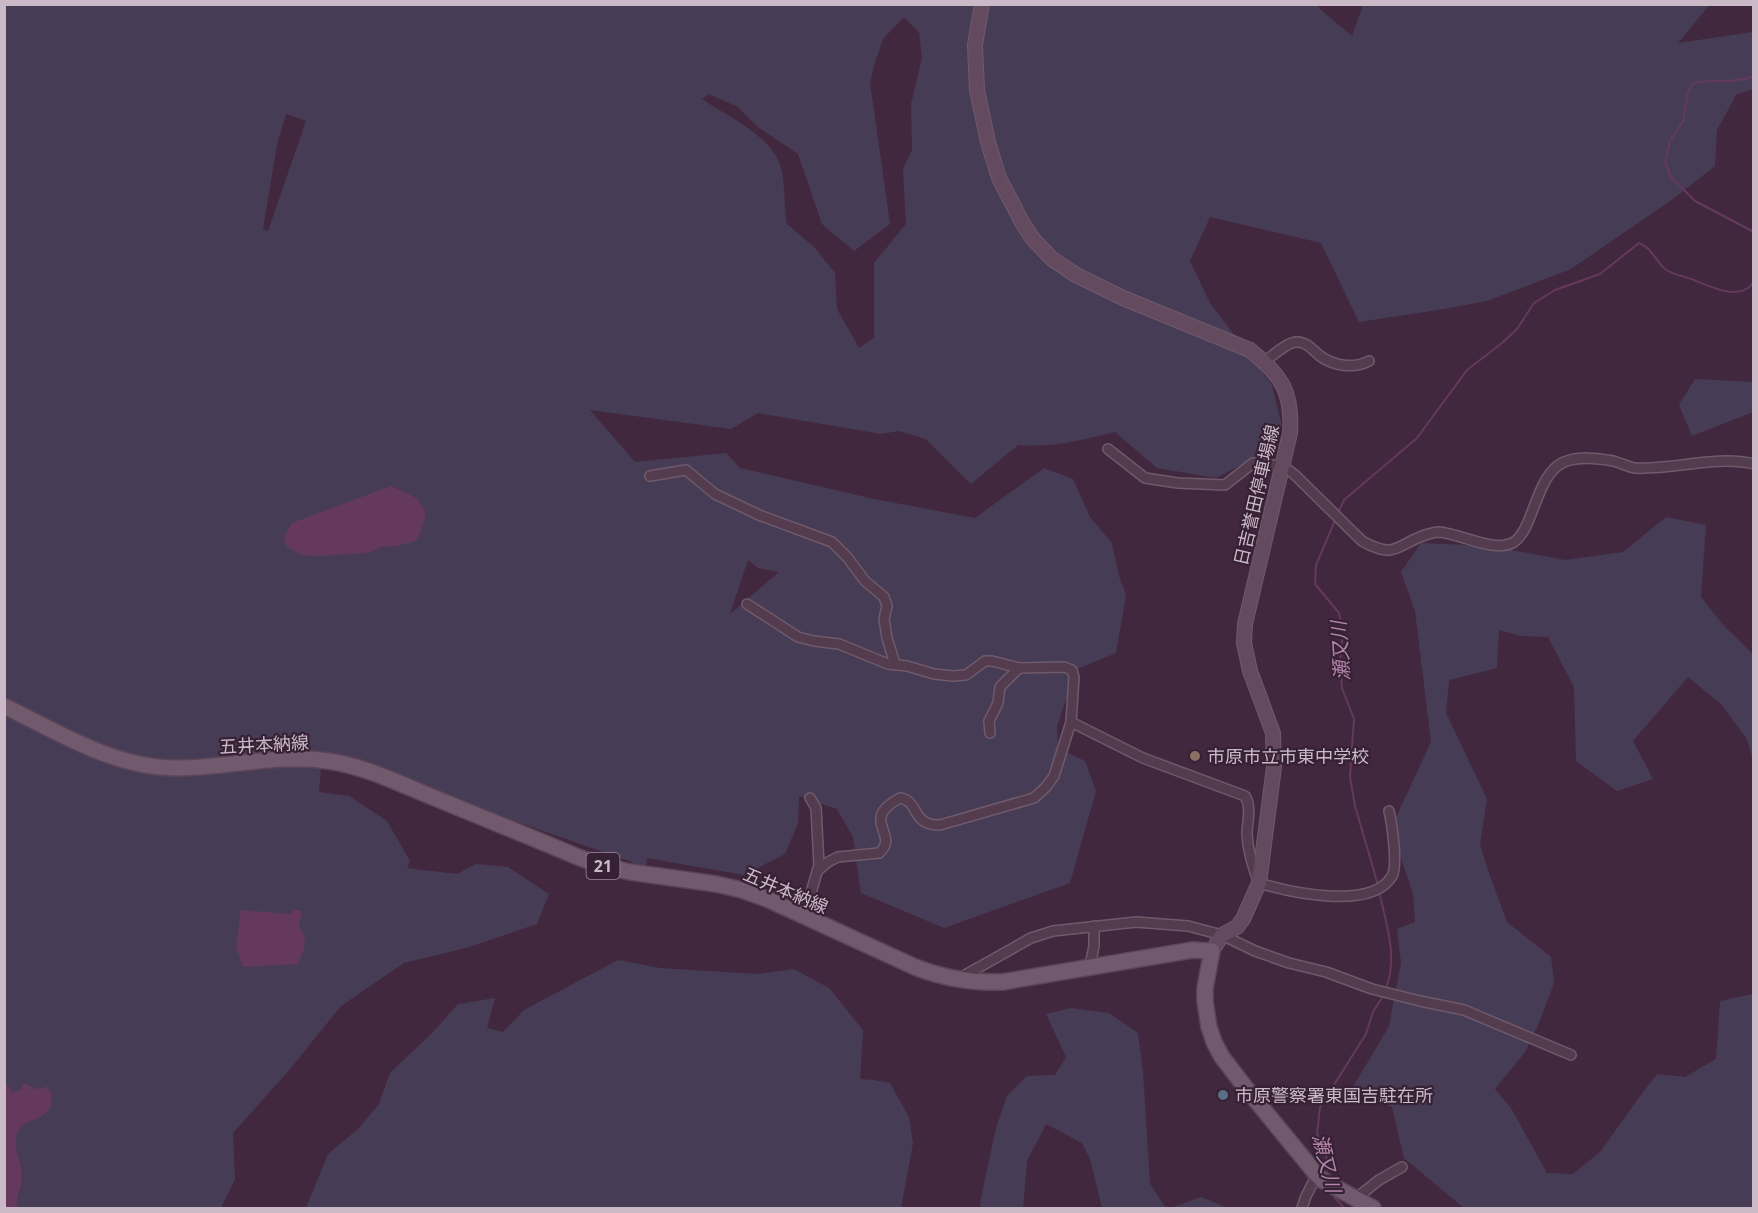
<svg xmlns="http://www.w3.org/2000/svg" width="1758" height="1213" viewBox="0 0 1758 1213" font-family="'Noto Sans','Noto Sans JP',sans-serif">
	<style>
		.green { fill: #473c56; fill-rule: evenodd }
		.water { fill: #64395d }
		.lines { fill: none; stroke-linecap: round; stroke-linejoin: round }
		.stream { stroke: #64395d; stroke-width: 2 }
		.minor-casing { stroke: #6f5a6b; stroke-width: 12 }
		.secondary-casing { stroke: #6f5a6b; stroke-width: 16 }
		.primary-casing { stroke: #5b4657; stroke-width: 18 }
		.minor { stroke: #523c4e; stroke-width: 9 }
		.secondary { stroke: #644a5f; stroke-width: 14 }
		.primary { stroke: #715a6e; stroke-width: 15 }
		.education-dot { fill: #8d6e63; stroke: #372134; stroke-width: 2 }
		.service-dot { fill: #5c6f8a; stroke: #372134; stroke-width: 2 }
		.labels { text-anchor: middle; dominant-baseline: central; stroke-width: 4.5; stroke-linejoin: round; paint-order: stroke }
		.shield { fill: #372134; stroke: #9f8b9c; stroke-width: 1.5 }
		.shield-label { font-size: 16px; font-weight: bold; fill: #cbb9c8 }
		.street-label { font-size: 18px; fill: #cbb9c8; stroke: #372134 }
		.poi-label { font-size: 18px; fill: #cbb9c8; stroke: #372134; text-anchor: start }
		.water-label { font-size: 20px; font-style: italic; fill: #b282aa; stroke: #372134 }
	</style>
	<rect width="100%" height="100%" fill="#42283e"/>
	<g class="green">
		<path d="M1317,4L1321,10L1352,36L1362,8L1361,5L1710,4L1678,43L1753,32V89L1736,95L1717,130L1715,166L1673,199L1571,269L1487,301L1438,310L1359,322L1321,243L1210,217L1190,261L1210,303L1272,385L1282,427L1258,456L1216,478L1157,468L1115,432C1082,440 1051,448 1018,445L971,484L926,439L899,431L881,434L758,413L731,429L590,410L635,462L726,453L740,468L874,499L975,518L1044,468L1073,479L1090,517L1112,543L1119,576L1126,595L1116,653L1070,672L1069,690L1057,727L1058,748L1085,761L1096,791L1070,883L944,928L861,893L853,837L837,809L799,796L798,823L785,854L744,875L647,858L646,867L322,754L319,792L349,796L387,821L410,861L407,868L457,874L476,864L508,867L549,894L537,924L466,948L404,963L341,1006L290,1069L233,1133L235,1179L221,1208H5V5ZM904,17L919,32L922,58L911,104L912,150L903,168L906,224L874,263V338L859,348L837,309L835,273L814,247L787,224C784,207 785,189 782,172C775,136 729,118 702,99L709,94L738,107L758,127L798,154L822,224L854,251L890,224L870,82L875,62L883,39ZM286,114L306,121L268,231L263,229L277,144ZM748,560L758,568L779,572L730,614Z"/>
		<polygon points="1695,379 1753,382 1753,412 1692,436 1679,405"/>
		<polygon points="1666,517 1706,525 1701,597 1723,625 1753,654 1753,760 1747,739 1721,704 1688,677 1633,741 1653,779 1617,791 1576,761 1574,687 1548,637 1521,636 1499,630 1497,668 1449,680 1446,713 1487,799 1480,845 1489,873 1507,922 1551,957 1554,983 1539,1023 1525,1052 1495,1089 1511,1108 1547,1173 1573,1174 1601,1151 1637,1100 1657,1074 1685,1077 1716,1059 1720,1001 1753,994 1753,1208 1464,1208 1404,1158 1392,1107 1350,1092 1389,1026 1401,963 1397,929 1415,922 1413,894 1391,828 1431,742 1415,611 1401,572 1421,543 1490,546 1565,560 1623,552"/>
		<polygon points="618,960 660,968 758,974 794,969 829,988 863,1030 860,1079 874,1080 890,1083 909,1117 913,1143 901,1208 306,1208 328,1154 358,1129 379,1104 390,1073 433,1032 458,1004 495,998 487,1028 503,1032 524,1010"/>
		<polygon points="1071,1008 1109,1013 1138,1033 1143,1072 1150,1184 1166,1208 1102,1208 1090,1159 1082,1143 1046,1124 1027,1161 1023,1208 980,1208 981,1198 996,1128 1007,1096 1027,1076 1055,1075 1066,1057 1046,1014"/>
		<polygon points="1201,1197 1228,1208 1170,1208"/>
	</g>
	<g class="water">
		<polygon points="391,486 409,494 418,500 425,510 425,518 419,536 415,541 397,546 380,547 369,553 320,556 301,555 286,546 284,537 292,523"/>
		<path d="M293,909L302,911L299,926C309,940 304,950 298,964L243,967L236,947L241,910L292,914Z"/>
		<path d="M5,1083L12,1092H16L22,1089L23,1083C32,1086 37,1093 47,1086C51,1091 52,1096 51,1103C48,1123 25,1116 18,1131C11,1147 23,1162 22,1177C22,1188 15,1197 17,1208H5Z"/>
	</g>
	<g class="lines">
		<g class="stream">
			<path d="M1754,76C1734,84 1713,79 1693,83L1688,92L1683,121L1670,141L1665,163L1671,177L1695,201L1754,232"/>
			<path d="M1338,513L1344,500L1417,438L1467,370L1502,343L1517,329L1534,303L1555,290L1600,274L1639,243C1653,249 1654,259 1665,269C1671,274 1683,276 1691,279C1708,285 1741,304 1754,281"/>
			<polyline points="1336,518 1316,565 1315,584 1339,613 1343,633 1340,661 1342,688 1354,719 1350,777 1355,806 1378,885"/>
			<path d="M1379,891C1386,924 1399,958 1385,991"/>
			<polyline points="1328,1178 1326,1153 1317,1134 1320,1107 1366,1034 1373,1012 1383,996"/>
			<polyline points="1330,1192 1344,1208"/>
		</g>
		<g class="minor-casing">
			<g id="minor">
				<path d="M1264,362C1272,356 1288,342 1296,342C1306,341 1313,350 1320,356C1334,366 1354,369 1369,361"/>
				<path d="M1108,449L1145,478L1178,483L1225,485L1253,463L1283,466L1295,475L1362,541C1396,560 1396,545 1425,535C1430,534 1434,532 1438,532C1461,533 1494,554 1514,542C1534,529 1536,474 1564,462C1580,456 1597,458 1613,461C1621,463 1628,467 1635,468C1675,470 1715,455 1754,464"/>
				<polyline points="650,476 686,470 715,494 759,515 832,542 847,557 865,581 884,597 887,606 884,619 887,638 895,664"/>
				<path d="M747,604L798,637L814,641L839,644L888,664L907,666L934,674L953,676L966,675L985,661H992L1019,668L1064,667L1072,670L1074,677L1071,722L1054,776L1046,787L1034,798L940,825C911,826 920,801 900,798C858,820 901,835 879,853L838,857L828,862L817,871"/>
				<path d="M1071,722L1143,758L1245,796C1252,807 1247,822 1247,835C1248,851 1253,868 1259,883C1289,892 1372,911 1392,876C1398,866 1392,824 1389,811"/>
				<polyline points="990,733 989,721 998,703 1000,687 1019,668"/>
				<polyline points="804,917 819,865 816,808 810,798"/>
				<polyline points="1090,966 1094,946 1094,926"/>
				<polyline points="958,979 1031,938 1053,931 1136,922 1188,926 1222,935 1255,951 1289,963 1326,972 1372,989 1420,1001 1464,1010 1571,1055"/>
				<polyline points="1355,1199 1379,1180 1402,1167"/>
				<polyline points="1302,1208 1306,1196 1317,1175"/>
			</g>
		</g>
		<g class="secondary-casing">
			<path id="secondary" d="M982,4L975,45L977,90L988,142L999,178L1023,224L1033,239L1052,259L1076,275L1123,298L1250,350C1281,375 1293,392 1290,433L1245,624L1244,643L1250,671L1273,733L1274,767L1259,883L1243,919L1237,927L1222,935L1212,951"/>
		</g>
		<g class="primary-casing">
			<path id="primary" d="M4,706C58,732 112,767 174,768C225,769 276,753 328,761C365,766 400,784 435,798C483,818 531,837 578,857L603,866L630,872L716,884L742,890L767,899L915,967C943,978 971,983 1002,982L1192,950L1212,951L1205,988V1001L1209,1027L1214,1042L1222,1057L1245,1087L1317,1175L1322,1180L1373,1208"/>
		</g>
		<use href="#minor" class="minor"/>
		<use href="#secondary" class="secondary"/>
		<use href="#primary" class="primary"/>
	</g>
	<circle class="education-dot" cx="1195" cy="756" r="6"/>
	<circle class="service-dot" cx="1223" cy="1095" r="6"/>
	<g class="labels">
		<rect class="shield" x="586.5" y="853" width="33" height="26" rx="4.5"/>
		<g class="shield-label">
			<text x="603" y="866">21</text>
		</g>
		<g class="street-label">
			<text transform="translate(1256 495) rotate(-77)">日吉誉田停車場線</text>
			<text transform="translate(264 744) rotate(-3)">五井本納線</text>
			<text transform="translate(786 890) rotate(23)">五井本納線</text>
		</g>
		<g class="poi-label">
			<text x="1207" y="756">市原市立市東中学校</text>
			<text x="1235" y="1095">市原警察署東国吉駐在所</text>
		</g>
		<g class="water-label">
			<text transform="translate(1340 651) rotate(-94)">瀬又川</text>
			<text transform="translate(1327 1163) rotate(76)">瀬又川</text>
		</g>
	</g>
	<rect width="1758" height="1213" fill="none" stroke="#cbb9c8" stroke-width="12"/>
</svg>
